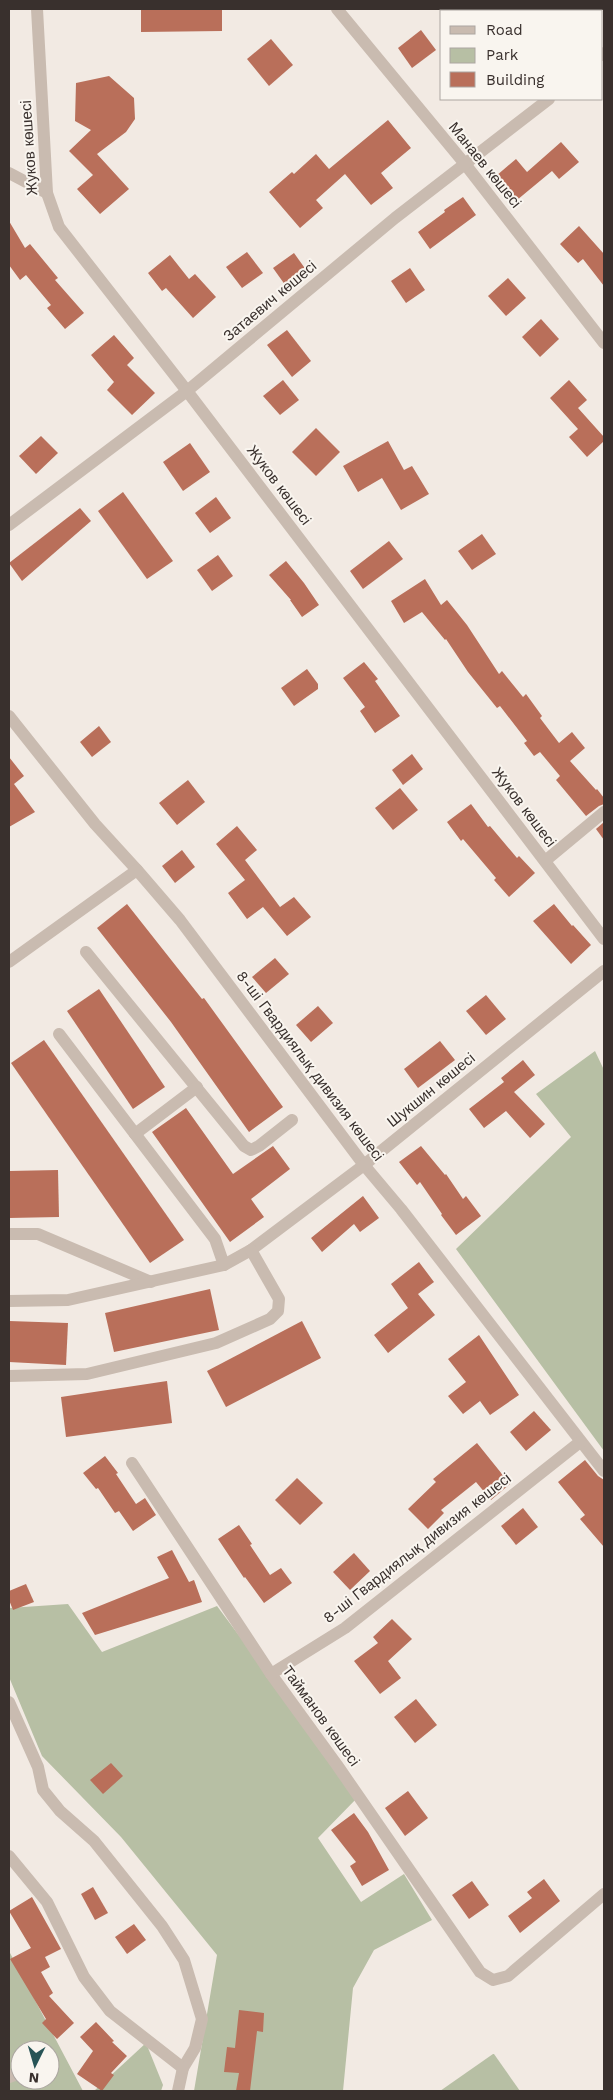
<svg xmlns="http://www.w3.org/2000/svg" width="613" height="2100" viewBox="0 0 613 2100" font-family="'Work Sans',sans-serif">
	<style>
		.green { fill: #b7bfa4; fill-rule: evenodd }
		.building { fill: #b96f5a }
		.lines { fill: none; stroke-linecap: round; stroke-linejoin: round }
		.minor { stroke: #c9bbb0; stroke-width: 12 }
		.labels { text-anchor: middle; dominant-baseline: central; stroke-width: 4; stroke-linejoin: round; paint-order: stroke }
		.street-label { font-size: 15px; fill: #39302d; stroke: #f9f5ef }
	</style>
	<rect width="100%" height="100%" fill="#f2eae3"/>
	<g class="green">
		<polygon points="595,1051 604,1070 604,1451 456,1249 571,1137 536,1094"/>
		<polygon points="68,1604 102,1652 217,1606 359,1796 318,1838 361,1902 404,1874 432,1920 374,1950 353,1988 343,2091 194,2091 217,1955 121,1837 42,1756 9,1677 9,1608"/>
		<path d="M9,1951L83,2091H9ZM20,2050H50V2080H20Z"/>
		<polygon points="146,2043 163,2085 161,2091 94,2091"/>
		<polygon points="494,2054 520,2091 440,2091 493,2054"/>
	</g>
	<g class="building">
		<polygon points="141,9 222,9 222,31 141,32"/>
		<polygon points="421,30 436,50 412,68 398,48"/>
		<polygon points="271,39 293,65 269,86 247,59"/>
		<polygon points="109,76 134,98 135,119 126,132 97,154 129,189 100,214 77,189 93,175 69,151 91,130 75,121 76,83"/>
		<polygon points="388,120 411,148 381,173 393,188 371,205 345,174 316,200 323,208 300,228 269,192 292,172 294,174 316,154 329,169"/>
		<polygon points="561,142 579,162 559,179 552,171 517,200 496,176 516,159 527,172"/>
		<polygon points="463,197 476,215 430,249 418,232 445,212 444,210"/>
		<polygon points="9,221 25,248 30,244 58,278 55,280 84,313 65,329 47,308 51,305 26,275 20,280 9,265"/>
		<polygon points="579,226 604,254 604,286 583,259 578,263 560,244"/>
		<polygon points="247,252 263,273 242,288 226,267"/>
		<polygon points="294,253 309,274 288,289 273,268"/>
		<polygon points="170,255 189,279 195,274 216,297 193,318 166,288 162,291 148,273"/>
		<polygon points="410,268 425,290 406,303 391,281"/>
		<polygon points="508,278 526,298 506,316 488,296"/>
		<polygon points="541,319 559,339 540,357 522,337"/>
		<polygon points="287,330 311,361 292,377 267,345"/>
		<polygon points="114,335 134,358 127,365 155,393 132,415 107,390 114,382 91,355"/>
		<polygon points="283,380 299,400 280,415 263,396"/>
		<polygon points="569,380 587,400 578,408 604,437 604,441 587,457 569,437 578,429 550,398"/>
		<polygon points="316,428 340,452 316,476 292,452"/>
		<polygon points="41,436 58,453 36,474 19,456"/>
		<polygon points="388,441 404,470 412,466 429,494 401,510 382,478 358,492 343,466"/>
		<polygon points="190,443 210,472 183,491 163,462"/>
		<polygon points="123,492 173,561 147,579 98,511"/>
		<polygon points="216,497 231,518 210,533 195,513"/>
		<polygon points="80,508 91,521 22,581 9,563"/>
		<polygon points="482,534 496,554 472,570 458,551"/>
		<polygon points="389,541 403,559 363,589 350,571"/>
		<polygon points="218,555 233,576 212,591 197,570"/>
		<polygon points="286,561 304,583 319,605 302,617 290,600 291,600 269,575"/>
		<polygon points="425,579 441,605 447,600 467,625 499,674 502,671 523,697 526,694 542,716 540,718 559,743 572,732 585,748 570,761 596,790 597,789 604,798 604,804 599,806 586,816 556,780 560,776 540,752 534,756 524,743 527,741 500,706 497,708 468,672 446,639 445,640 422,612 404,623 391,601"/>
		<polygon points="364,662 378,679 375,681 400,716 375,733 360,711 365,707 343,678"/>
		<polygon points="307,669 318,684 318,689 294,706 281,688"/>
		<polygon points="99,726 111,742 92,757 80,742"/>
		<polygon points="412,754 423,769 403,785 392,770"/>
		<polygon points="9,757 24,776 14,784 35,812 9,827"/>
		<polygon points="188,780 205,802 177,825 159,803"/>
		<polygon points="400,788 418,810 393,830 375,808"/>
		<polygon points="471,804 488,827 490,826 517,858 519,856 535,873 509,897 494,880 496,878 463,839 461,841 447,822"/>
		<polygon points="604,822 604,840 596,829"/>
		<polygon points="237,826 257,850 245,860 280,907 294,897 311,917 287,936 263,907 247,919 228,893 245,880 216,844"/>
		<polygon points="182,850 195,867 175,883 162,866"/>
		<polygon points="127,904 202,999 204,998 283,1107 249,1132 171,1022 97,928"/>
		<polygon points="554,904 572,926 573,925 591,945 571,964 533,921"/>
		<polygon points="275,958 289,974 266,993 252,977"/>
		<polygon points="99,989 165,1087 133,1109 67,1011"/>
		<polygon points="486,995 506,1019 486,1035 466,1011"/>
		<polygon points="318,1006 333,1023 311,1042 296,1025"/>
		<polygon points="44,1040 184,1240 150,1263 11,1063"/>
		<polygon points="440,1041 455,1060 418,1088 404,1069"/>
		<polygon points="523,1060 535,1075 514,1092 545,1124 530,1138 506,1111 484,1128 469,1109 504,1082 501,1078"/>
		<polygon points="186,1108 233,1174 273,1146 290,1169 251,1199 264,1217 230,1242 152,1132"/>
		<polygon points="421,1146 445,1175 446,1174 463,1199 466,1196 481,1216 456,1235 441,1215 442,1214 420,1182 417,1185 399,1162"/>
		<polygon points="58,1170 59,1217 9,1218 9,1171"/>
		<polygon points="363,1196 379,1218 360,1232 354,1224 322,1252 311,1238"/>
		<polygon points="419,1262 434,1282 418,1294 435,1315 388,1353 374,1335 408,1308 391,1284"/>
		<polygon points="210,1289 219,1330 114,1352 105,1313"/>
		<polygon points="9,1321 68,1323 66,1365 9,1362"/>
		<polygon points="302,1321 321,1358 226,1407 207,1371"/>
		<polygon points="479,1335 519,1395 490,1415 480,1401 463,1414 448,1396 466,1382 448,1359"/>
		<polygon points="167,1381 172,1423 66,1437 61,1397"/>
		<polygon points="534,1411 551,1430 526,1451 510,1432"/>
		<polygon points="477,1443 510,1484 491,1500 476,1482 441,1510 444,1513 428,1529 408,1509 436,1482 433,1479"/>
		<polygon points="105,1456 118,1473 116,1474 136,1504 145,1498 156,1515 133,1531 119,1511 115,1513 98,1488 96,1489 83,1473"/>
		<polygon points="585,1460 598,1476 604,1480 604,1547 580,1519 585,1515 558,1482"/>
		<polygon points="297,1478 323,1503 300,1525 275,1500"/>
		<polygon points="523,1508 538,1527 516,1545 501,1526"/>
		<polygon points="239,1525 252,1544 250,1545 270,1575 281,1568 292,1583 264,1603 245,1577 244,1578 218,1539"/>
		<polygon points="172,1550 189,1582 194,1580 202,1602 95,1635 82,1613 169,1578 157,1557"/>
		<polygon points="354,1553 370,1571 350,1590 333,1572"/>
		<polygon points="26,1584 34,1602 13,1610 9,1600 9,1591"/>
		<polygon points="392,1619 412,1639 388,1661 401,1678 380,1694 354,1661 378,1643 373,1637"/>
		<polygon points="416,1699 437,1725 415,1743 394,1717"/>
		<polygon points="111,1763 123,1776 103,1794 90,1780"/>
		<polygon points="408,1791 428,1818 405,1836 385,1808"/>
		<polygon points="354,1813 368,1832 389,1870 362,1886 350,1866 356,1862 331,1830"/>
		<polygon points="544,1879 560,1901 520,1933 508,1916 532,1898 527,1892"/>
		<polygon points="472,1881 489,1905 469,1919 452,1895"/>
		<polygon points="93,1887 108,1913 95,1920 81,1894"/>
		<polygon points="32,1897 61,1949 45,1957 50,1967 41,1972 53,1993 49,1996 74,2023 57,2039 42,2023 46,2019 10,1959 31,1948 9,1911"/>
		<polygon points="134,1924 146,1940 127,1954 115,1937"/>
		<polygon points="239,2010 264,2013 263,2032 257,2031 250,2091 236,2091 239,2073 224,2072 227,2047 235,2048"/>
		<polygon points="96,2022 114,2041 112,2042 127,2056 111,2073 114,2075 102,2091 77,2074 93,2051 80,2037"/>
	</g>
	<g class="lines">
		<g class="minor">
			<polyline points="37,9 47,193 59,227 187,391 604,939"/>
			<polyline points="337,9 465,164 604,343"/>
			<polyline points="602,55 604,53"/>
			<polyline points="9,173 47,193"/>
			<polyline points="9,525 187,391 395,218 549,99"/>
			<polyline points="9,716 95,824 137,870 180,920 364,1165 401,1209 604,1471"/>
			<polyline points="545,861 604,812"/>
			<polyline points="86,952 244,1146 251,1150 259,1146 292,1120"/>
			<polyline points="9,962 137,870"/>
			<polyline points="59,1034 215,1239 224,1265"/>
			<polyline points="135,1134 197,1087"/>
			<polyline points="9,1234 38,1234 151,1282"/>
			<polyline points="9,1301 68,1300 224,1265 251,1250 364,1165 604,971"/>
			<polyline points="9,1376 87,1374 216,1343 270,1319 278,1311 279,1299 251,1250"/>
			<polyline points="132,1463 271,1674 337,1765 480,1972 493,1980 508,1976 604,1894"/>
			<polyline points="271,1674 345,1628 580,1442"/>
			<polyline points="9,1702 38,1767 43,1790 60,1811 94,1841 162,1926 184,1960 202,2019 195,2048 183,2068 178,2091"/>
			<polyline points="9,1856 47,1902 84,1977 110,2011 183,2068"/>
			<polyline points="9,2077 20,2073"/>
		</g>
	</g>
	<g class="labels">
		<g class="street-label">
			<text transform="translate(29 148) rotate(-94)">Жуков көшесі</text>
			<text transform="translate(485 165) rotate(51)">Манаев көшесі</text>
			<text transform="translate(270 301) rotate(-40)">Затаевич көшесі</text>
			<text transform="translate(279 485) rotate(53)">Жуков көшесі</text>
			<text transform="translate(524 807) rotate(53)">Жуков көшесі</text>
			<text transform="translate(310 1066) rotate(53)">8-ші Гвардиялық дивизия көшесі</text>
			<text transform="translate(431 1090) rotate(-39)">Шукшин көшесі</text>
			<text transform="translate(417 1548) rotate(-38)">8-ші Гвардиялық дивизия көшесі</text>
			<text transform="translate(321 1716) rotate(54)">Тайманов көшесі</text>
		</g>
	</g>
	<rect width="613" height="2100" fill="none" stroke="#39302d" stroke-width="20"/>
	<rect x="440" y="10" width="162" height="90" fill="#f9f5ef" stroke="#aca6a1"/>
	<rect x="450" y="26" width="25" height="8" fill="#c9bbb0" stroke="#aca6a1"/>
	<text x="486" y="35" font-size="15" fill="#39302d">Road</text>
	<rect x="450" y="48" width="25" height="15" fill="#b7bfa4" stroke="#aca6a1"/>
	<text x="486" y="60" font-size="15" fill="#39302d">Park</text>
	<rect x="450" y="72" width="25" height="15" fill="#b96f5a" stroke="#aca6a1"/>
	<text x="486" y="85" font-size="15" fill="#39302d">Building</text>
	<g transform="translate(35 2065) rotate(185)"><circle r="24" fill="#f9f5ef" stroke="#aca6a1"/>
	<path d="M0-4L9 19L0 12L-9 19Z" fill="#275456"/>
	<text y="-8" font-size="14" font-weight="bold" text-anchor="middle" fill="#39302d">N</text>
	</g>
</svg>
